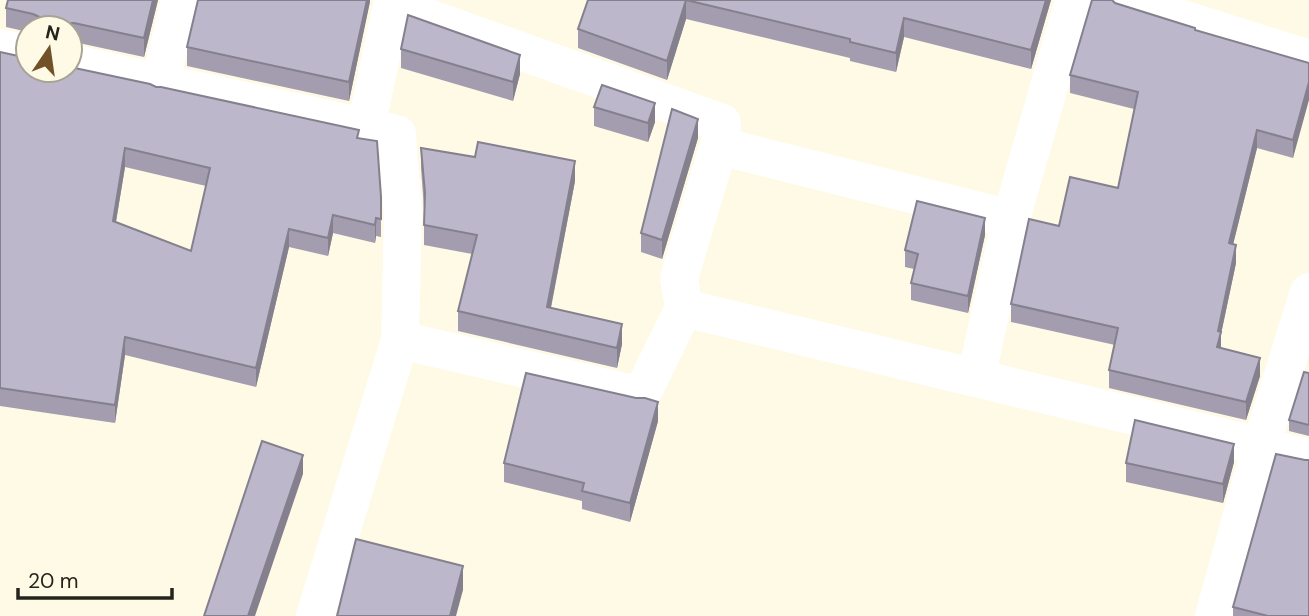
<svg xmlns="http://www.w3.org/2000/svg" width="1309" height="616" viewBox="0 0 1309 616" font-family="'DM Sans',sans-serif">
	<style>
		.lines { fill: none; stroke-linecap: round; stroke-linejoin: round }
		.minor { stroke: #fff; stroke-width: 38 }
		.wall { fill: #a39daf; fill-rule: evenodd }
		.shaded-wall { fill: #84808e }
		.building { fill: #bdb7cb; stroke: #84808e; stroke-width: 2; fill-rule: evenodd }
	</style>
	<rect width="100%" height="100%" fill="#fefae5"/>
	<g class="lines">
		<g class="minor">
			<polyline points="1122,0 1309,59"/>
			<polyline points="392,5 722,123 721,138 679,278 684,308"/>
			<polyline points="0,48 28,54"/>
			<polyline points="70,63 397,134 403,215 400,340 315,616"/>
			<polyline points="160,84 180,0"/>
			<polyline points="366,127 393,0"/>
			<polyline points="719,146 1011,219"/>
			<polyline points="400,340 641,396 684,308 1309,458"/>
			<polyline points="976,378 1011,219 1074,0"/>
			<polyline points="1214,616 1261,446 1309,292"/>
		</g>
	</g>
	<g class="wall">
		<polygon points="8,0 158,0 144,57 74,42 70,42 70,28 28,28 28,32 6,27 6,8"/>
		<polygon points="370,0 349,101 187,66 187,47"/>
		<polygon points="588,0 1051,0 1031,69 904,37 896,72 850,61 850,58 686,19 667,80 578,48 578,29"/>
		<polygon points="1115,3 1195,31 1309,63 1293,158 1257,148 1233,244 1236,263 1221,334 1221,348 1260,376 1246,420 1109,388 1109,370 1115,345 1011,322 1011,304 1059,226 1118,188 1134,109 1070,93 1070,75"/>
		<polygon points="401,49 520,74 513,101 401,68"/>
		<path d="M0,52L156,87L359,138L381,197V237L376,236L375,243L333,233L328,256L289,247L256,387L125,355L115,423L0,406ZM125,167L206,186L191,251L116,222Z"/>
		<polygon points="594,107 655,122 648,142 594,126"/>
		<polygon points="698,138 662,259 641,252 641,233"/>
		<polygon points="421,148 575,181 551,308 622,344 617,368 458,331 458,311 472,254 424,245 424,209 421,168"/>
		<polygon points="985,235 968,313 911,300 911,283 914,269 905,267 905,250"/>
		<polygon points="1309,373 1309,436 1289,431 1289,420"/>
		<polygon points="658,421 630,522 582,509 582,501 504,482 504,463"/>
		<polygon points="1234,462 1223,503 1126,482 1126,463"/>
		<polygon points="1233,607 1309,616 1233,616"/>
	</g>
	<g class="shaded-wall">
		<polygon points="153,0 158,0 144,57 144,38"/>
		<polygon points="367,0 370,0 370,2 349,101 349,82"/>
		<polygon points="686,0 686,19 667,80 667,61"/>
		<polygon points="1046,0 1051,0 1031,69 1031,50"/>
		<polygon points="904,18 904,37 896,72 896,53"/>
		<polygon points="520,55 520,74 513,101 513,82"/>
		<polygon points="1309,82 1309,100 1293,158 1293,140"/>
		<polygon points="655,103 655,122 648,142 648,123"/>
		<polygon points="698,119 698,138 662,259 662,240"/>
		<polygon points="1257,130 1257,148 1229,261 1229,243"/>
		<polygon points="125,148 125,167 113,239 113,221"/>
		<polygon points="575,161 575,181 547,327 547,307"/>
		<polygon points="333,215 333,233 328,256 328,238"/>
		<polygon points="376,218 376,236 375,243 375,225"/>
		<polygon points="985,218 985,235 968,313 968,296"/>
		<polygon points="289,229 289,247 256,387 256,368"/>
		<polygon points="1236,245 1236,263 1221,334 1221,350 1217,365 1218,331"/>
		<polygon points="622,324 622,344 617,368 617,348"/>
		<polygon points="125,337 125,355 115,423 115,405"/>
		<polygon points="1260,358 1260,376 1246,420 1246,402"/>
		<polygon points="658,402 658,421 630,522 630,503"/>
		<polygon points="1234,444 1234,462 1223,503 1223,484"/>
		<polygon points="303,455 303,474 255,616 248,616"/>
		<polygon points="463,566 463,590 456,616 450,616"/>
	</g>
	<g class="building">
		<polygon points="8,0 153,0 144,38 74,23 63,24 56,28 49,28 42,18 33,14 6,8"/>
		<polygon points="198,0 367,0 349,82 187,47"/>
		<polygon points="588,0 1046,0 1031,50 904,18 896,53 850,42 850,39 686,0 667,61 578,29"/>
		<polygon points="1092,0 1112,0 1115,3 1195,28 1195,30 1309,63 1309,82 1293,140 1257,130 1229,243 1236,245 1218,331 1221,332 1217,347 1260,358 1246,402 1109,370 1118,328 1011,304 1029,219 1059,226 1070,177 1118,188 1138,92 1070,75"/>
		<polygon points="408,15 520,55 513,82 401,49"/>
		<path d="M0,52L23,57H28V70H70V67L150,84L156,87H161L359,130L357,138L377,141L381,197V219L376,218L375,225L333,215L328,238L289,229L256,368L125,337L115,405L0,388ZM125,148L210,168L191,251L113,221Z"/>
		<polygon points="602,85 655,103 648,123 594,107"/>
		<polygon points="672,109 698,119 662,240 641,233"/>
		<polygon points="478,142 575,161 547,307 622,324 617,348 458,311 477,235 424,225 425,193 421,148 475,157"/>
		<polygon points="917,201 985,218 968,296 911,283 918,254 905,250"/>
		<polygon points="1304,372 1309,373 1309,425 1289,420"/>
		<polygon points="526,373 636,398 645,398 658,402 630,503 582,491 584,483 504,463"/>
		<polygon points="1135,420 1234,444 1223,484 1126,463"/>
		<polygon points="262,441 303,455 248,616 204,616"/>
		<polygon points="1276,454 1305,460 1309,460 1309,616 1268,616 1233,607"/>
		<polygon points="356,539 463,566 450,616 337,616"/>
	</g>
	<g transform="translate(49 49) rotate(13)"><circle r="33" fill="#fefae5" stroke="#a7a495" stroke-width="2"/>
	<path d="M0-5L12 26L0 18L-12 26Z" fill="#725128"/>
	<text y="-10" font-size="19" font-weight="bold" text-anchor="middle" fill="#25241c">N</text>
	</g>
	<path d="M18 588v10h154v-10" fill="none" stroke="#25241c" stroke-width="3.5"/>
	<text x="28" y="588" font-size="21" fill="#25241c" stroke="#fefae5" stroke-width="5" paint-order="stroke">20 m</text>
</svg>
